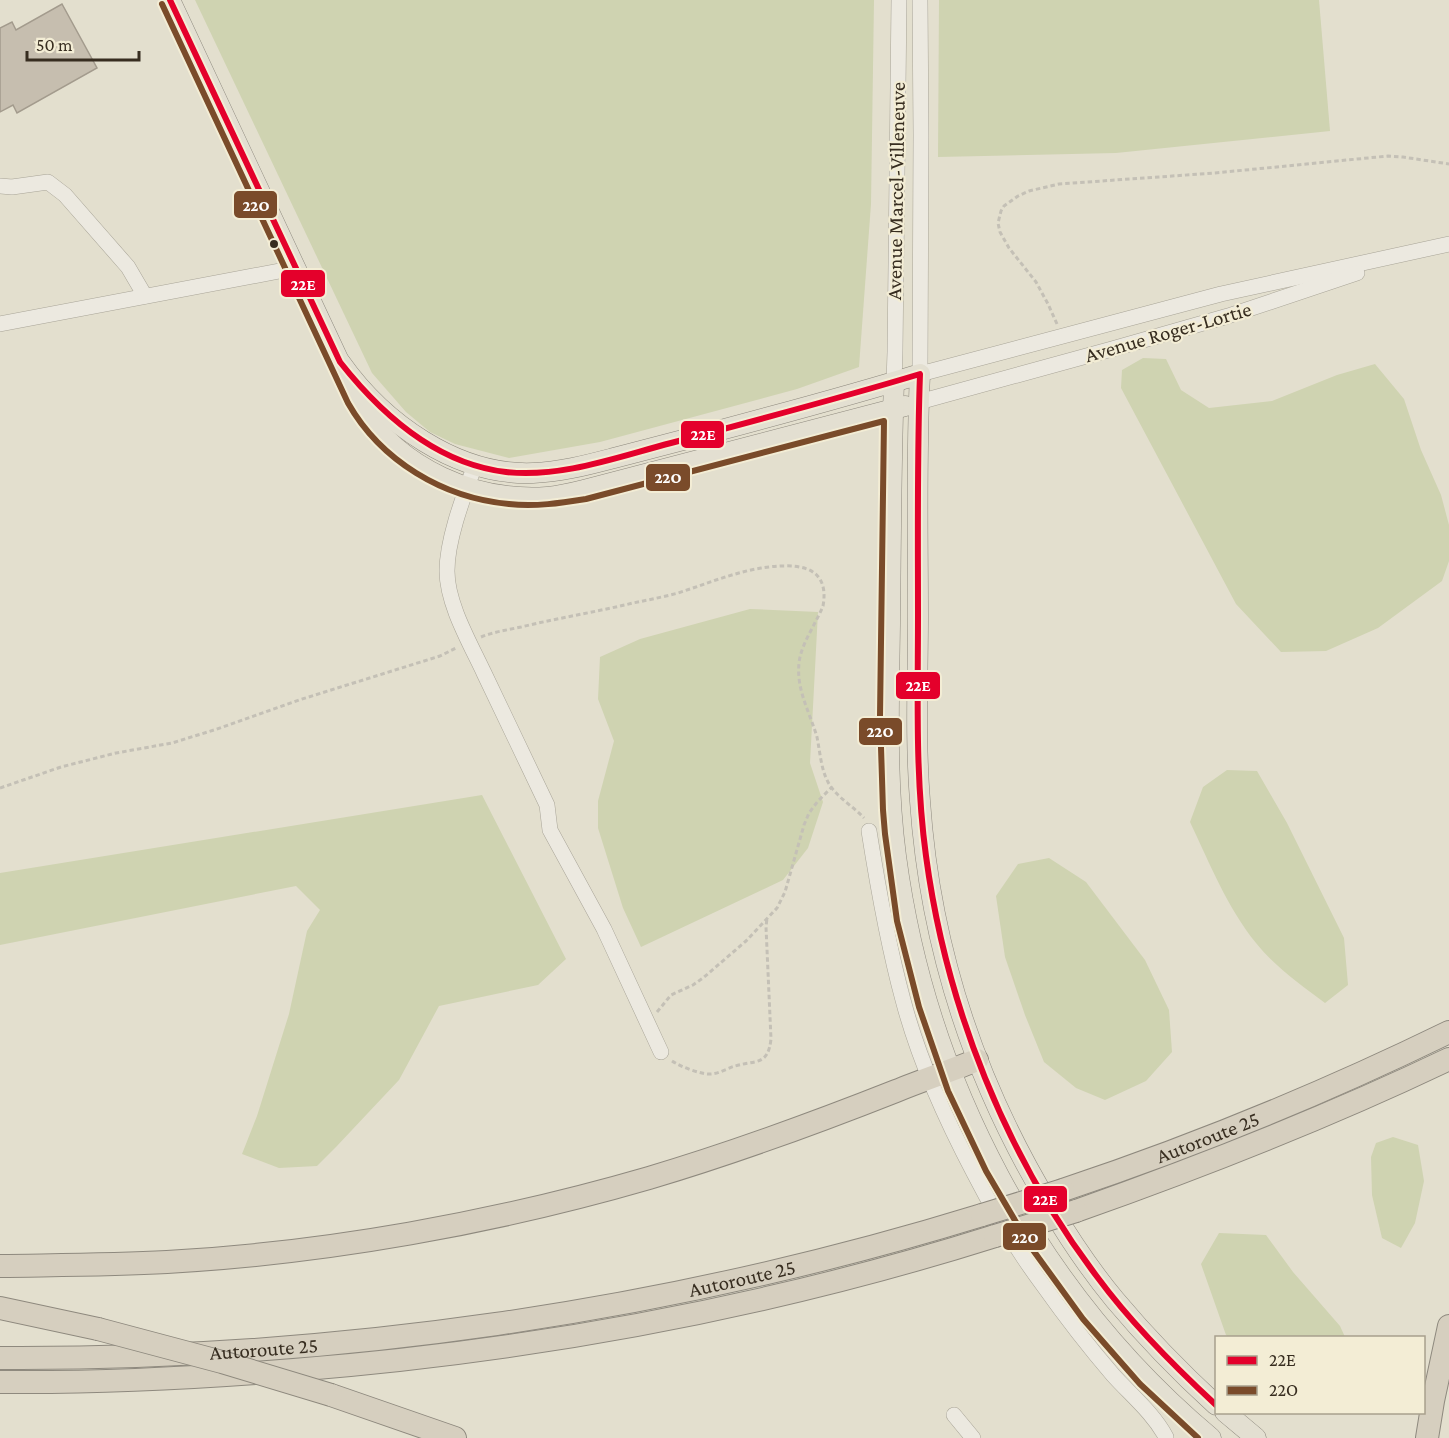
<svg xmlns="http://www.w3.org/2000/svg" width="1449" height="1438" viewBox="0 0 1449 1438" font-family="'Crimson Pro',serif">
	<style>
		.green { fill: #cfd3b1 }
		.building { fill: #c6beaf; stroke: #a39b8d; stroke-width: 1.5 }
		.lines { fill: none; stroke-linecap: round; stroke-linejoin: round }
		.minor-casing { stroke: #a8a497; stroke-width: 16 }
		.major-casing { stroke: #8e897e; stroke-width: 21 }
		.highway-casing { stroke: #8e897e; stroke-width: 24 }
		.path { stroke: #c4c0b6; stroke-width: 3; stroke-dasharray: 4.5 3; stroke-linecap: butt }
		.minor { stroke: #ece9e0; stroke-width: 15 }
		.major { stroke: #e3dfd1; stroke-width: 20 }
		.highway { stroke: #d6cfbf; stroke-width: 22 }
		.highway-bridge-casing { stroke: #8e897e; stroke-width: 24; stroke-linecap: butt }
		.highway-bridge { stroke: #d6cfbf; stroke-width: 22 }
		.bus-1-casing { stroke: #f3edd5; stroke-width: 10 }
		.bus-2-casing { stroke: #f3edd5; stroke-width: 10 }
		.bus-1 { stroke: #e4002b; stroke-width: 6 }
		.bus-2 { stroke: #7a4b2a; stroke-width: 6 }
		.bus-dot { fill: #372d20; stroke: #f3edd5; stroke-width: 2 }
		.labels { text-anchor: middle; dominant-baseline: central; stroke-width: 4.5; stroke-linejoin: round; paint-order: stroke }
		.street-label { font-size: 21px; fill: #372d20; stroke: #f3edd5 }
		.line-badge { stroke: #f3edd5; stroke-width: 2 }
		.badge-label { font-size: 16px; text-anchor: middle; font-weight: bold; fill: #fff }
	</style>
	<rect width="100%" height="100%" fill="#e3dfce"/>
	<g class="green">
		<polygon points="195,0 874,0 871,204 859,367 797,389 600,442 509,458 455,444 430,432 406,412 372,373"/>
		<polygon points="939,0 1319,0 1330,131 1116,153 938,157"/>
		<polygon points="1143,358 1166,359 1181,390 1209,408 1272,401 1337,375 1375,364 1404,399 1421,450 1441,495 1449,525 1449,561 1442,581 1378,628 1326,651 1281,652 1236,604 1121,388 1122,370"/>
		<polygon points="750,609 818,612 810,763 823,802 808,848 783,880 641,947 623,908 598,828 598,801 614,741 598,699 600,657 640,639"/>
		<path d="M1227,770L1257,771L1287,823L1344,938L1348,985L1325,1003C1301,985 1275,967 1256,943C1227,907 1210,864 1190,822L1203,787Z"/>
		<polygon points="482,795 566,959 538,985 439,1006 399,1080 336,1147 317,1166 279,1168 242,1154 257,1116 289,1014 307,931 320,910 296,886 0,945 0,873"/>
		<polygon points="1049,858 1086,882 1145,960 1169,1010 1172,1052 1146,1081 1105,1100 1076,1088 1044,1062 1025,1015 1005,957 996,896 1018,864"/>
		<polygon points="1393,1137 1418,1145 1424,1181 1415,1223 1401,1248 1382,1238 1372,1195 1371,1157 1376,1143"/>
		<polygon points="1219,1233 1266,1235 1293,1272 1340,1326 1345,1337 1228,1337 1226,1335 1201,1264"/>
	</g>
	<polygon class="building" points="62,4 97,68 17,113 13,105 0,112 0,28 12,22 16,30"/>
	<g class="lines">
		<g class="minor-casing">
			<g id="minor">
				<polyline points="920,0 921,135 920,374 1221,294 1449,244"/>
				<polyline points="0,186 12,187 48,182 65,195 128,267 145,296"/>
				<polyline points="0,324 295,268"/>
				<polyline points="894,382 895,352 899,0"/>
				<polyline points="919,402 1112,349 1228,316 1357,273"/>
				<path d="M475,465C464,495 447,539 447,571C447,604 470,643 484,673C505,717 526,761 547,805L550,830L604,929L661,1052"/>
				<path d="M869,831C878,888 888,945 903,1000C919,1061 945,1118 974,1173C994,1212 1017,1250 1043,1285C1065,1316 1088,1346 1113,1375C1131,1395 1153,1413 1166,1437"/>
				<polyline points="954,1415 973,1438"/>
			</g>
		</g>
		<g class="major-casing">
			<g id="major">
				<path d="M170,0L361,408C401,469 475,502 547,497C560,496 572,493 584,490L905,406"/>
				<path d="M340,362C383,423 457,476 533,473C561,472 587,465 614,458C644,450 675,442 706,434C777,415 849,396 920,374C916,455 918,535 918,616C918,677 915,740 920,801C930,947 975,1083 1051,1208C1070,1240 1091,1271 1115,1300C1146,1337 1180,1372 1216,1405"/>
				<path d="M894,382C891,463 891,544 890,625C889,702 886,780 896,856C926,1081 1037,1292 1211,1438"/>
				<polyline points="1225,1412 1256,1438"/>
			</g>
		</g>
		<g class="highway-casing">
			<g id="highway">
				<path id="s1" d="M1063,1190C1195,1146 1324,1093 1449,1032"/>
				<path d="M1076,1211C1203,1166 1328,1117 1449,1059"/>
				<path d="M0,1266C56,1265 111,1265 167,1262C327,1253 494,1223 649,1178C733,1153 815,1123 896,1091C923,1080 950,1071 977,1060"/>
				<polyline points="0,1308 98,1329"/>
				<path id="s2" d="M0,1358C332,1360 664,1313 982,1215"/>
				<path d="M0,1382C98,1383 196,1378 294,1370C531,1351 767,1308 995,1236"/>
				<polyline points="331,1395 455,1438"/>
				<polyline points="1427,1438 1433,1401 1449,1326"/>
			</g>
		</g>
		<g class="path">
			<polyline points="1057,324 1048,304 1036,282 1009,248 1000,232 998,223 1001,211 1004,206 1018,196 1029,191 1059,184 1215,173 1388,156 1403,157 1449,164"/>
			<path d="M481,637C493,632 507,630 521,627C558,618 596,612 633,603C648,600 663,597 678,593C706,584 732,573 761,568C775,566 794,564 807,569C823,575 826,590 823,606C816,623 804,640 800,657C794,686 809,710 817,737C820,752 821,769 828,782C836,797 853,806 864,818"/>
			<polyline points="0,788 61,767 116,753 172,743 214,730 299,700 440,656 456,648"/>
			<polyline points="657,1012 671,995 693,985 703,978 746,941 777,908 785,892 804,825 809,813 818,801 832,787"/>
			<path d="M672,1061C681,1067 702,1075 712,1074C720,1073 728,1068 735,1066C756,1060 768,1066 771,1039L766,927L767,918"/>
		</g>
		<use href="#minor" class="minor"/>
		<use href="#major" class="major"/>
		<use href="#highway" class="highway"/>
		<g class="highway-bridge-casing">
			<g id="highway-bridge">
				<polyline points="982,1215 1063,1190"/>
				<polyline points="995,1236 1076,1211"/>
				<polyline points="98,1329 222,1362 331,1395"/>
			</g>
		</g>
		<use href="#highway-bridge" class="highway-bridge"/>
		<g class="bus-1-casing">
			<path id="bus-1" d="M170,0L340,362C381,414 437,464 506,472C562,478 617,457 671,443C754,421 837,399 920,374C917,454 918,535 918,615C918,696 915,776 926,856C946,1006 1006,1157 1098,1278C1132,1324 1174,1366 1216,1405"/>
		</g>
		<g class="bus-2-casing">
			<path id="bus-2" d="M162,4L348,403C381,461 443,498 509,504C535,507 561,503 586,499L884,421L880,716L883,810L885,834L897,921L919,1007L948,1091L986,1171L1030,1246L1083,1319L1140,1384L1198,1438"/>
		</g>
		<use href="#bus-1" class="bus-1"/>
		<use href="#bus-2" class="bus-2"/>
	</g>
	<circle class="bus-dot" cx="274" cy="244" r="5"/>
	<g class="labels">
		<g class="street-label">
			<text transform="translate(896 191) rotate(-89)">Avenue Marcel-Villeneuve</text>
			<text transform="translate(1168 332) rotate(-16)">Avenue Roger-Lortie</text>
			<text stroke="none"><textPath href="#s1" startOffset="154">Autoroute 25</textPath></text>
			<text stroke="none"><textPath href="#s2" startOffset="748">Autoroute 25</textPath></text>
			<text stroke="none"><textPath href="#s2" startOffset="264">Autoroute 25</textPath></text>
		</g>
	</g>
	<g class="line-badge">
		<rect x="233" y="190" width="45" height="29" rx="6" fill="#7a4b2a"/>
		<rect x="280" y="269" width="46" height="29" rx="6" fill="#e4002b"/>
		<rect x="680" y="420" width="45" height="29" rx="6" fill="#e4002b"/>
		<rect x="645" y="463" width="46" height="29" rx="6" fill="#7a4b2a"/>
		<rect x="895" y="671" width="46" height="29" rx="6" fill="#e4002b"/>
		<rect x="858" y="717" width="45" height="29" rx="6" fill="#7a4b2a"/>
		<rect x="1023" y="1185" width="45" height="28" rx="6" fill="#e4002b"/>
		<rect x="1002" y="1222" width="45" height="29" rx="6" fill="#7a4b2a"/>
	</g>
	<g class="badge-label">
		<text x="256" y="211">22O</text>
		<text x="303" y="290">22E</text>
		<text x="703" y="440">22E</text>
		<text x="668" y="483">22O</text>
		<text x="918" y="691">22E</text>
		<text x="880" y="737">22O</text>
		<text x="1045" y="1205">22E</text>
		<text x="1025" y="1243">22O</text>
	</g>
	<rect x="1215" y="1336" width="210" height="78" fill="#f3edd5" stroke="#a8a08d" stroke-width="1.5"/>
	<rect x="1227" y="1356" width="30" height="9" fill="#e4002b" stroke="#a8a08d" stroke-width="1.5"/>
	<text x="1269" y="1366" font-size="18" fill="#372d20">22E</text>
	<rect x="1227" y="1386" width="30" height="9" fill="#7a4b2a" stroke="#a8a08d" stroke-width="1.5"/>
	<text x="1269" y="1396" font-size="18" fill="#372d20">22O</text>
	<path d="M27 51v9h112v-9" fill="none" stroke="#372d20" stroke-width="3"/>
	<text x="36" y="51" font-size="18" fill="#372d20" stroke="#f3edd5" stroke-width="4.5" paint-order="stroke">50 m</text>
</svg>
